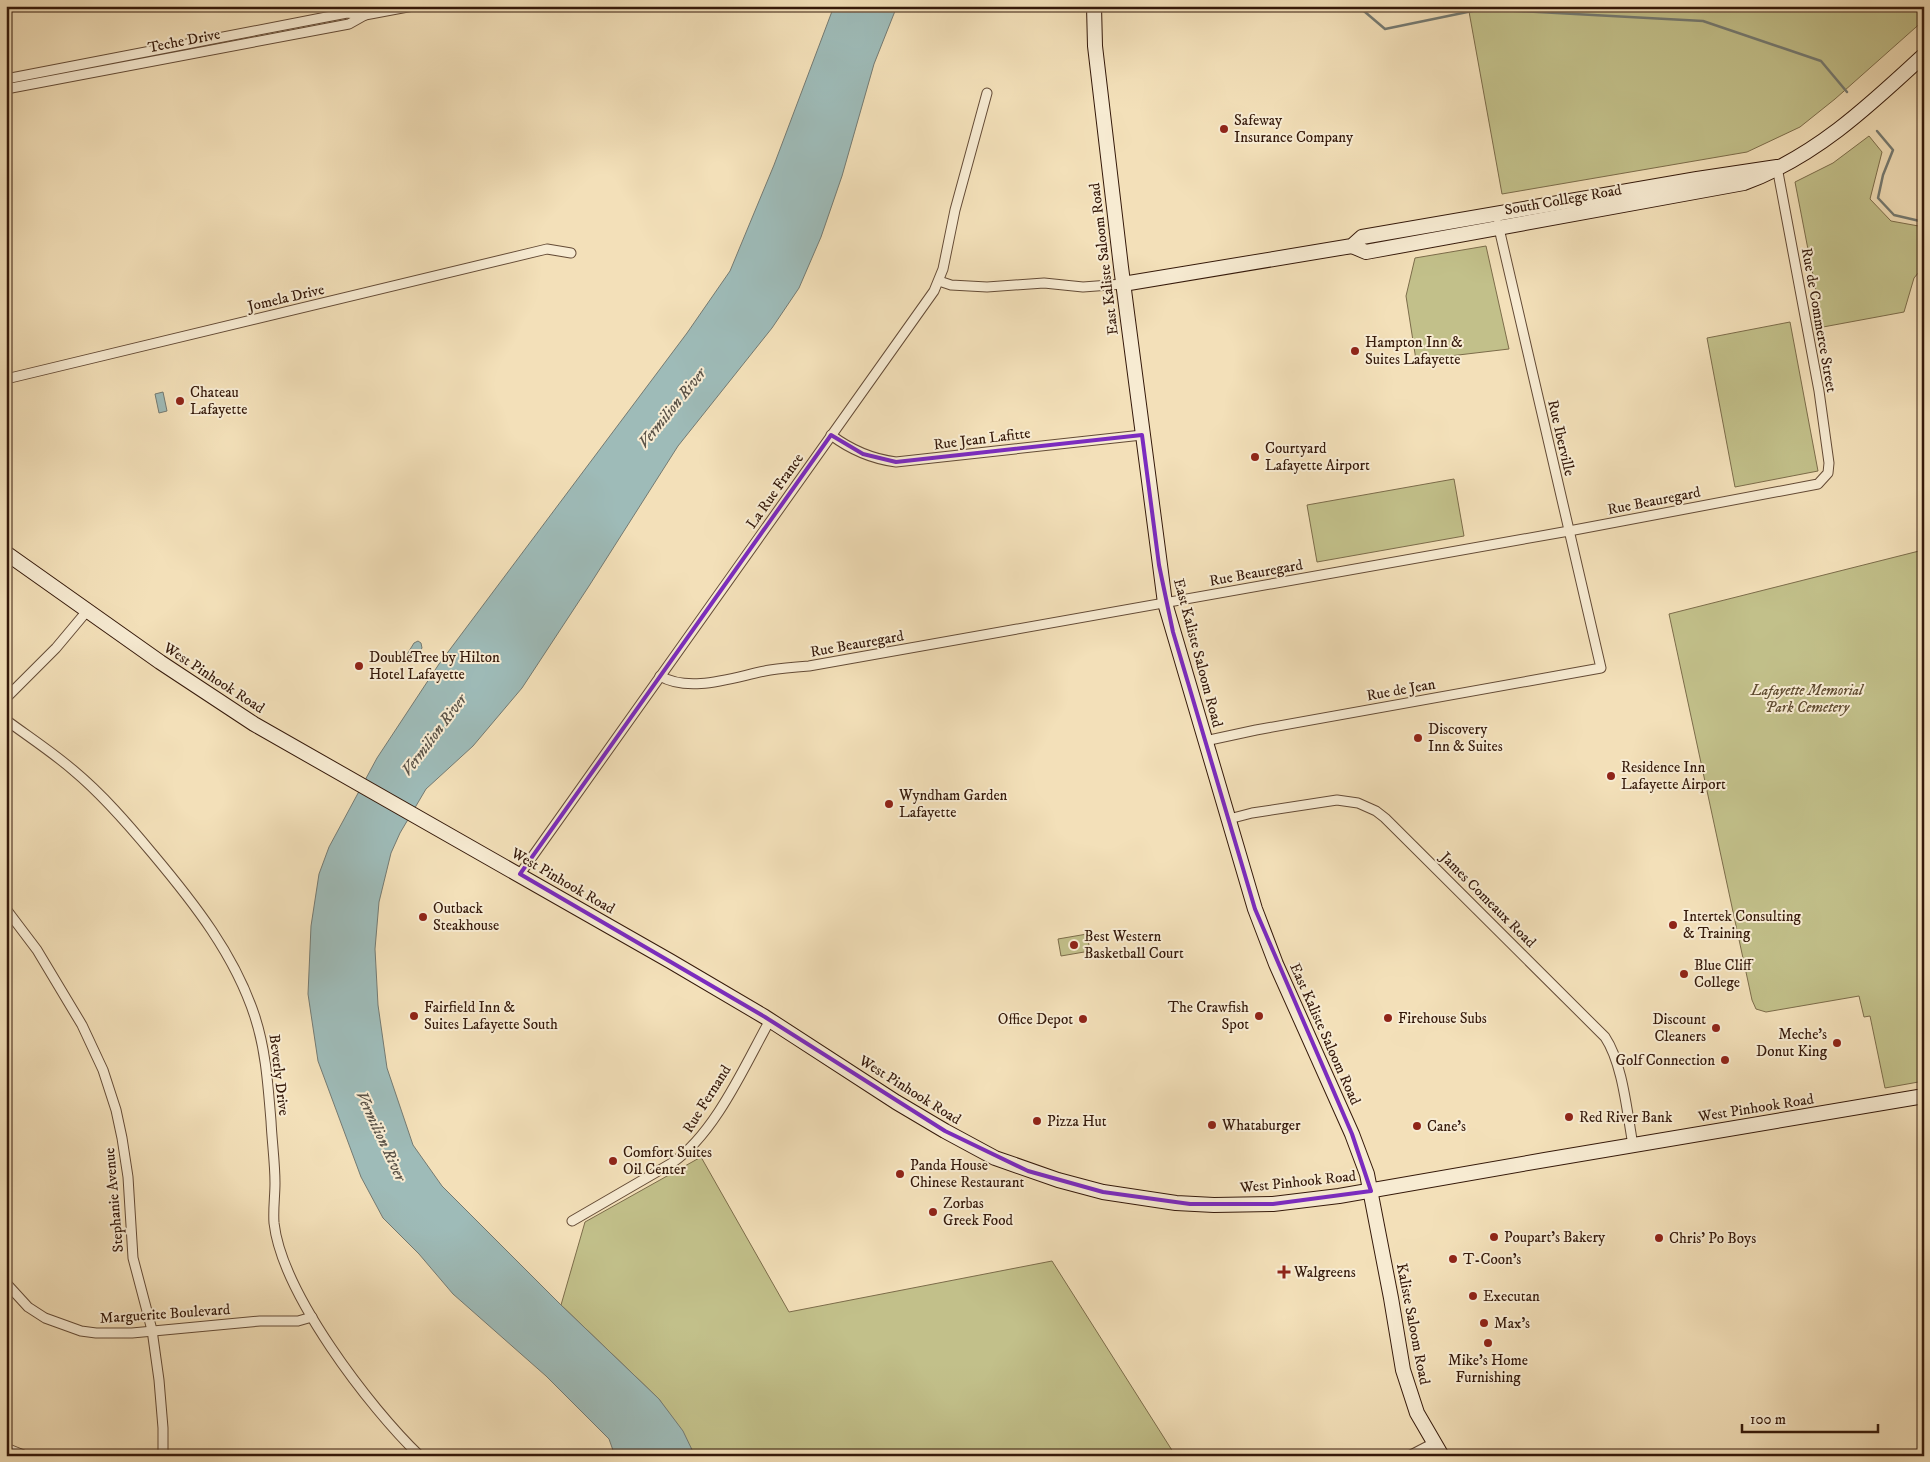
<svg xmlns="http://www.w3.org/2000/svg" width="1930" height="1462" viewBox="0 0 1930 1462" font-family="'IM FELL DW Pica',serif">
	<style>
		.green { fill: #c2c08a; stroke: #7c6c4a }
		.water { fill: #9ebbb8; stroke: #747a72 }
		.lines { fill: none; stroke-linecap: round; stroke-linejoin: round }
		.stream { stroke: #747a72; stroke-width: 2.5 }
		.street-casing { stroke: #644b36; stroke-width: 11 }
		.secondary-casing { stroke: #35190a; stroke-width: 16 }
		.street { stroke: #f7ebd2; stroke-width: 9 }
		.secondary { stroke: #f7ebd2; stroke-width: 14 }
		.marked { fill: none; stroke: #7b2cbf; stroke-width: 4; stroke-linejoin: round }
		.poi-dot { fill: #8f2418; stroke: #f7ebd2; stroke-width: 2 }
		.labels { text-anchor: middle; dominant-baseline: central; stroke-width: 4; stroke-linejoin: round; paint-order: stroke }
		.street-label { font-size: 15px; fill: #35190a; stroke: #f7ebd2 }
		.poi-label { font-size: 15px; fill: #35190a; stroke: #f7ebd2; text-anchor: start }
		.park-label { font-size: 15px; font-style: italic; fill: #5f4b30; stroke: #f7ebd2 }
		.water-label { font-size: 16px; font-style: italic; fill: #5a5247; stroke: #f7ebd2 }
	</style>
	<rect width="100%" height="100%" fill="#f3e0b9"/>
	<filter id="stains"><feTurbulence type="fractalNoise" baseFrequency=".004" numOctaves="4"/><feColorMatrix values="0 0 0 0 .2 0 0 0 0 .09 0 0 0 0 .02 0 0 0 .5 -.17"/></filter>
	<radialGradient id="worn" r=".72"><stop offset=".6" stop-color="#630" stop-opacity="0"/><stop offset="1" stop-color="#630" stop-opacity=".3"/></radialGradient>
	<g class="green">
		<polygon points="1468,6 1924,6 1924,20 1835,99 1800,127 1747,152 1502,194"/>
		<polygon points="1869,136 1882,152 1870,199 1891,221 1924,227 1924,266 1914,278 1904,312 1823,327 1795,182 1833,163"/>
		<polygon points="1486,246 1509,349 1416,360 1406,296 1415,258"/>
		<polygon points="1790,322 1818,471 1735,487 1707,338"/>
		<polygon points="1454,479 1464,536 1317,562 1307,505"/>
		<polygon points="1923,550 1924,1081 1885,1088 1870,1016 1864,1017 1859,996 1766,1012 1756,1009 1752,1000 1669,614"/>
		<polygon points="1087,934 1090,951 1061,956 1058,939"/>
		<polygon points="701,1157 789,1312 1052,1261 1175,1455 695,1456 659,1399 561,1305 585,1222"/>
	</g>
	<g class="water">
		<polygon points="834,6 897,6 874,64 842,176 821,237 799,288 772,328 678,446 589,586 522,688 473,746 426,789 400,833 391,853 379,902 375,949 378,1005 387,1068 413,1145 442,1186 561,1305 659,1399 683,1431 695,1456 615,1456 609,1439 546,1376 453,1294 419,1254 383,1218 361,1177 318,1061 308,994 311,926 319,874 329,847 377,758 439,664 687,333 730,271 774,165"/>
		<polygon points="163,392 167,411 159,413 155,394"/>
		<polygon points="418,641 421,643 422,648 414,660 406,656 414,643"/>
	</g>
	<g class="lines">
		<g class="stream">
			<polyline points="1358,6 1385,29 1482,9 1703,21 1821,61 1847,92"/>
			<polyline points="1877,131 1893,150 1883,175 1878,198 1894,215 1924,222"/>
		</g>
		<g class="street-casing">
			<g id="street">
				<polyline points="6,79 347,13 365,15 413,6"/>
				<polyline points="6,89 349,24 365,15"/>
				<polyline points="939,281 951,285 987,287 1044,283 1083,287 1123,284"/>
				<polyline points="6,379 547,249 571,253"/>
				<path d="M831,435C851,450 872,459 896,462L1142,435"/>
				<path d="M660,676C691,694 736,676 770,670C783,668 796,667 809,666L1569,531L1818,484L1828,473L1829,463L1819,391L1777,167"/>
				<polyline points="6,698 56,648 87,611"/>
				<path d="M6,720C29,737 52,752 73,770C103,795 128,824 152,853C194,903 235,955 255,1017C266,1051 268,1086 271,1121C272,1142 275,1163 275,1183C275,1196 273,1209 274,1223C282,1293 369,1407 420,1456"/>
				<polyline points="1205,741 1256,730 1601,668 1498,224"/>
				<path d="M1229,819L1252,813L1337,800L1358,803L1376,811L1385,818L1605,1037C1623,1064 1627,1113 1633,1145"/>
				<polyline points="520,874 934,291 943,269 955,210 987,93"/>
				<polyline points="6,909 37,950 82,1025 103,1070 116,1110 122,1138 128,1177 133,1258 152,1330 159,1380 163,1428 163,1456"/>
				<path d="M572,1221L672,1163C715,1134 745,1065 770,1020"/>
				<polyline points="6,1283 28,1307 45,1318 81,1331 96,1333 132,1333 260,1321 298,1321 312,1317"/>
				<polyline points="6,1448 26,1456"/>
				<polyline points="1409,1456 1434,1443"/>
			</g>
		</g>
		<g class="secondary-casing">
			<g id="secondary">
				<polyline points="1094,6 1095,46 1121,267 1165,603 1255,909 1276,964 1352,1134 1367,1174 1391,1298 1403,1370 1417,1413 1442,1456"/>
				<path d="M1352,246L1366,252L1744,183C1815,157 1869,106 1924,55"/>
				<polyline points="1123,284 1352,246 1362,237 1697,179 1777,167"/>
				<polyline points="6,553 160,662 254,724 670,961 765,1017 896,1102 945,1131 995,1158 1058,1180 1103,1192 1176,1203 1214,1205 1273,1204 1339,1196 1545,1160 1924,1096"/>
			</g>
		</g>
		<use href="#street" class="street"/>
		<use href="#secondary" class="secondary"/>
	</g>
	<path class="marked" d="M831,435L863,454L896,462L1142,435L1159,565L1173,632L1255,909L1352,1134L1371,1191L1273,1204H1190L1103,1192L1028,1171L945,1131L765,1017L520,874Z"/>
	<g class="poi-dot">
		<circle cx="1224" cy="129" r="5"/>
		<circle cx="1355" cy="351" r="5"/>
		<circle cx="180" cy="401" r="5"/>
		<circle cx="1255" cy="457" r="5"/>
		<circle cx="359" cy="666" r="5"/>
		<circle cx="1418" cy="738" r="5"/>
		<circle cx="1611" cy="776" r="5"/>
		<circle cx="889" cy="804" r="5"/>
		<circle cx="423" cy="917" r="5"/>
		<circle cx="1673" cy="925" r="5"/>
		<circle cx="1074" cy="945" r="5"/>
		<circle cx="1684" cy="974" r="5"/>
		<circle cx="414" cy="1016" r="5"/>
		<circle cx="1259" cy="1016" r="5"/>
		<circle cx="1388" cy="1018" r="5"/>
		<circle cx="1083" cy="1019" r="5"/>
		<circle cx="1716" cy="1028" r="5"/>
		<circle cx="1837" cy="1043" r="5"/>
		<circle cx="1725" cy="1060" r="5"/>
		<circle cx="1569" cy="1117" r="5"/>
		<circle cx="1037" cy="1121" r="5"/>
		<circle cx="1212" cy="1125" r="5"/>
		<circle cx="1417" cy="1126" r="5"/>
		<circle cx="613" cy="1161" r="5"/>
		<circle cx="900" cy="1174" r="5"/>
		<circle cx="933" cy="1212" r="5"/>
		<circle cx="1494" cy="1237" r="5"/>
		<circle cx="1659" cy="1238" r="5"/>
		<circle cx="1453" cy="1259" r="5"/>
		<path d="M1281.5 1264.5h5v5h5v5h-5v5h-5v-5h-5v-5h5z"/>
		<circle cx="1473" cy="1296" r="5"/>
		<circle cx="1484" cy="1323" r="5"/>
		<circle cx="1488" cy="1343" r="5"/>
	</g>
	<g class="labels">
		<g class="street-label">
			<text transform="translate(184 41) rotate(-11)">Teche Drive</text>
			<text transform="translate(1563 200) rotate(-10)">South College Road</text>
			<text transform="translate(1104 259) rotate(-97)">East Kaliste Saloom Road</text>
			<text transform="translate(286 298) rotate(-13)">Jomela Drive</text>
			<text transform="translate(1819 320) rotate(80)">Rue de Commerce Street</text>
			<text transform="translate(1561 438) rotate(77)">Rue Iberville</text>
			<text transform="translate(982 439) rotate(-7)">Rue Jean Lafitte</text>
			<text transform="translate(775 491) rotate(-55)">La Rue France</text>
			<text transform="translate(1654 501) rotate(-11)">Rue Beauregard</text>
			<text transform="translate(1256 573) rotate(-10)">Rue Beauregard</text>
			<text transform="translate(857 644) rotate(-10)">Rue Beauregard</text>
			<text transform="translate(1198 653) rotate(75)">East Kaliste Saloom Road</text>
			<text transform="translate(214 678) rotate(33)">West Pinhook Road</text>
			<text transform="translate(1401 690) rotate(-10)">Rue de Jean</text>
			<text transform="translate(563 881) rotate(30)">West Pinhook Road</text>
			<text transform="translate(1488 900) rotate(45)">James Comeaux Road</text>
			<text transform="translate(1325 1034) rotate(66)">East Kaliste Saloom Road</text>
			<text transform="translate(279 1075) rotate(83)">Beverly Drive</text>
			<text transform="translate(910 1090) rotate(32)">West Pinhook Road</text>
			<text transform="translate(707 1099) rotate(-58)">Rue Fernand</text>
			<text transform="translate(1756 1108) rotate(-9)">West Pinhook Road</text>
			<text transform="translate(1298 1182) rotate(-6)">West Pinhook Road</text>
			<text transform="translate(114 1200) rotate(-95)">Stephanie Avenue</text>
			<text transform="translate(165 1314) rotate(-4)">Marguerite Boulevard</text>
			<text transform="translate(1413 1324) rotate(79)">Kaliste Saloom Road</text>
		</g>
		<g class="poi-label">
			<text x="1234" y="120">Safeway<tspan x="1234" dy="17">Insurance Company</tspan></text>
			<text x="1365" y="342">Hampton Inn &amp;<tspan x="1365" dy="17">Suites Lafayette</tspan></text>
			<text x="190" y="392">Chateau<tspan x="190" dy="17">Lafayette</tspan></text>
			<text x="1265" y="448">Courtyard<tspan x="1265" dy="17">Lafayette Airport</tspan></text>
			<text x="369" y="657">DoubleTree by Hilton<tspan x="369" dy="17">Hotel Lafayette</tspan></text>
			<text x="1428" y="729">Discovery<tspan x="1428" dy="17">Inn &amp; Suites</tspan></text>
			<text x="1621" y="767">Residence Inn<tspan x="1621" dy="17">Lafayette Airport</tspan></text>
			<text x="899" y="795">Wyndham Garden<tspan x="899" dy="17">Lafayette</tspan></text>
			<text x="433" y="908">Outback<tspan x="433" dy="17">Steakhouse</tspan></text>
			<text x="1683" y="916">Intertek Consulting<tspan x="1683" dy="17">&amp; Training</tspan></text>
			<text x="1084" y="936">Best Western<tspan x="1084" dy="17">Basketball Court</tspan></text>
			<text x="1694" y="965">Blue Cliff<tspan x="1694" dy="17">College</tspan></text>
			<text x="424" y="1007">Fairfield Inn &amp;<tspan x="424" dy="17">Suites Lafayette South</tspan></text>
			<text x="1249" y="1007" text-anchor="end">The Crawfish<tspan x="1249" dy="17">Spot</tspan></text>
			<text x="1398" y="1018">Firehouse Subs</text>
			<text x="1073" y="1019" text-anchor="end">Office Depot</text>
			<text x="1706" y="1019" text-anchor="end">Discount<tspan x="1706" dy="17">Cleaners</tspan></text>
			<text x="1827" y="1034" text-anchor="end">Meche's<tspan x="1827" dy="17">Donut King</tspan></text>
			<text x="1715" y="1060" text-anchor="end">Golf Connection</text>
			<text x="1579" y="1117">Red River Bank</text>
			<text x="1047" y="1121">Pizza Hut</text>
			<text x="1222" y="1125">Whataburger</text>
			<text x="1427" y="1126">Cane's</text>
			<text x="623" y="1152">Comfort Suites<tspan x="623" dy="17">Oil Center</tspan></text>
			<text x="910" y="1165">Panda House<tspan x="910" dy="17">Chinese Restaurant</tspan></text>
			<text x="943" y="1203">Zorbas<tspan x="943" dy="17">Greek Food</tspan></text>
			<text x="1504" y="1237">Poupart's Bakery</text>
			<text x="1669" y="1238">Chris' Po Boys</text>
			<text x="1463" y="1259">T-Coon's</text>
			<text x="1294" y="1272">Walgreens</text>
			<text x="1483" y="1296">Executan</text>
			<text x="1494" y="1323">Max's</text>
			<text x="1488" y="1360" text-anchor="middle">Mike's Home<tspan x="1488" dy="17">Furnishing</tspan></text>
		</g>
		<g class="park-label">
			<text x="1807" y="690">Lafayette Memorial<tspan x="1807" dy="17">Park Cemetery</tspan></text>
		</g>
		<g class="water-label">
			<text transform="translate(672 408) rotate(-51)">Vermilion River</text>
			<text transform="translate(434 735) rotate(-53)">Vermilion River</text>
			<text transform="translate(381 1136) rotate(65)">Vermilion River</text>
		</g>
	</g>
	<rect width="1930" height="1462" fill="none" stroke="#f3e0b9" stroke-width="25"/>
	<rect x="8" y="8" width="1915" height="1447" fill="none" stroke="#35190a" stroke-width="2.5"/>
	<rect x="12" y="12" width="1905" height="1437" fill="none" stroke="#35190a"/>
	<path d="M1742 1424v8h136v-8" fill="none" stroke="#35190a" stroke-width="2.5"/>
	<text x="1750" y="1424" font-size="15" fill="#35190a" stroke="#f7ebd2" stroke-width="4" paint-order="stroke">100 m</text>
	<rect width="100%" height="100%" filter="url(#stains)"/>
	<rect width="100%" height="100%" fill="url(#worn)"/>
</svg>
